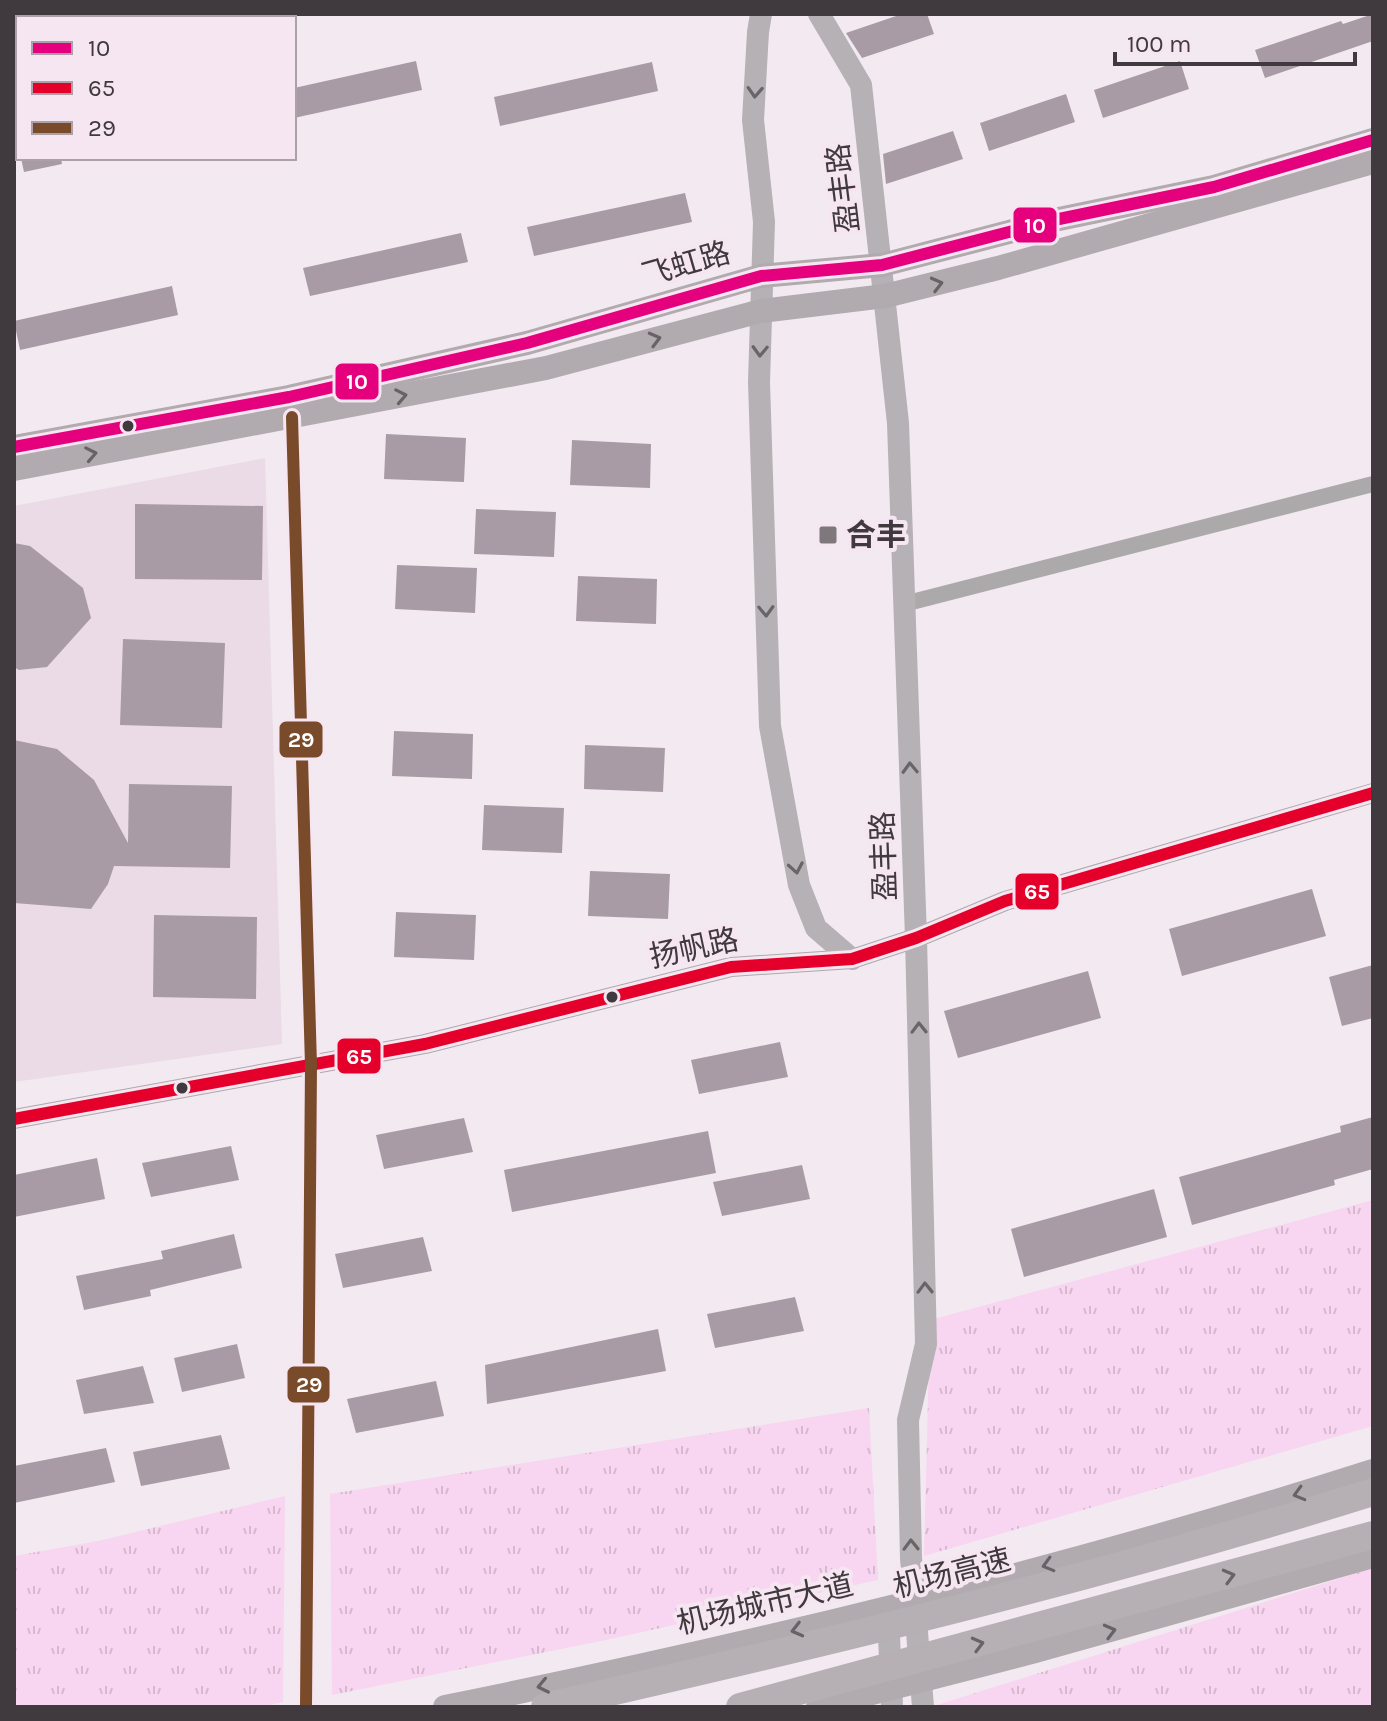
<svg xmlns="http://www.w3.org/2000/svg" width="1387" height="1721" viewBox="0 0 1387 1721" font-family="Karla,'Noto Sans SC',sans-serif">
	<style>
		.built { fill: #eadbe6 }
		.grass { fill: url(#grass-tufts) }
		.building { fill: #a99ba6 }
		.lines { fill: none; stroke-linecap: round; stroke-linejoin: round }
		.minor { stroke: #aca9ab; stroke-width: 16 }
		.tertiary { stroke: #aca9ab; stroke-width: 20 }
		.secondary { stroke: #b6b1b4; stroke-width: 22 }
		.primary { stroke: #b1abaf; stroke-width: 24 }
		.motorway-bridge { stroke: #b6b0b4; stroke-width: 28 }
		.bus-1-casing { stroke: #f5e6f1; stroke-width: 18 }
		.bus-2-casing { stroke: #f5e6f1; stroke-width: 18 }
		.bus-3-casing { stroke: #f5e6f1; stroke-width: 18 }
		.bus-1 { stroke: #e5007d; stroke-width: 12 }
		.bus-2 { stroke: #e4002b; stroke-width: 12 }
		.bus-3 { stroke: #7a4b2a; stroke-width: 12 }
		.oneway { stroke: #696467 }
		.oneway2 { stroke: #686266 }
		.oneway3 { stroke: #696367 }
		.bus-dot { fill: #403a3e; stroke: #f5e6f1; stroke-width: 3 }
		.poi-dot { fill: #7e787c; stroke: #f5e6f1; stroke-width: 3 }
		.labels { text-anchor: middle; dominant-baseline: central; stroke-width: 8; stroke-linejoin: round; paint-order: stroke }
		.street-label { font-size: 30px; fill: #403a3e; stroke: #f5e6f1 }
		.poi-label { font-size: 30px; font-weight: bold; fill: #403a3e; stroke: #f5e6f1; text-anchor: start }
		.line-badge { stroke: #f5e6f1; stroke-width: 3 }
		.badge-label { font-size: 22px; text-anchor: middle; font-weight: bold; fill: #fff }
	</style>
	<defs>
		<pattern id="grass-tufts" width="24" height="20" patternUnits="userSpaceOnUse" patternTransform="scale(2)"><rect width="24" height="20" fill="#f8d5f0"/><path d="M3 7l-1-3M5 7V3M7 7l1-3M15 17l-1-3M17 17v-4M19 17l1-3" fill="none" stroke="#d6b8cf"/></pattern>
	</defs>
	<rect width="100%" height="100%" fill="#f2eaf0"/>
	<polygon class="built" points="265,458 282,1044 14,1082 14,506"/>
	<g class="grass">
		<polygon points="1373,1200 1373,1426 924,1556 930,1320"/>
		<polygon points="869,1408 878,1580 606,1640 332,1695 330,1494"/>
		<polygon points="285,1496 283,1702 261,1707 14,1707 14,1556 98,1541"/>
		<polygon points="1373,1568 1373,1707 937,1707 937,1705"/>
	</g>
	<g class="building">
		<polygon points="902,14 927,14 934,34 862,58 846,33"/>
		<polygon points="1373,14 1373,41 1265,78 1255,50 1341,21 1343,24"/>
		<polygon points="416,61 422,90 294,118 294,88"/>
		<polygon points="1180,61 1189,89 1103,118 1094,90"/>
		<polygon points="652,62 658,91 500,126 494,97"/>
		<polygon points="1066,94 1075,122 989,151 980,123"/>
		<polygon points="953,131 963,159 886,184 883,154"/>
		<polygon points="21,158 61,158 62,164 24,172"/>
		<polygon points="685,193 692,222 534,256 527,227"/>
		<polygon points="461,233 468,262 310,296 303,268"/>
		<polygon points="172,286 178,315 20,350 14,321"/>
		<polygon points="386,434 466,438 464,482 384,479"/>
		<polygon points="572,440 651,444 650,488 570,485"/>
		<polygon points="135,504 263,506 262,580 135,579"/>
		<polygon points="476,509 556,512 554,557 474,554"/>
		<polygon points="14,543 30,546 83,588 91,618 47,667 19,670 14,667"/>
		<polygon points="397,565 477,568 475,613 395,609"/>
		<polygon points="578,576 657,579 656,624 576,621"/>
		<polygon points="123,639 225,643 222,728 120,725"/>
		<polygon points="394,731 473,734 472,779 392,776"/>
		<polygon points="14,740 57,749 94,780 128,843 129,784 232,786 230,868 114,866 108,884 91,909 14,903"/>
		<polygon points="585,745 665,748 663,792 584,789"/>
		<polygon points="484,805 564,808 562,853 482,850"/>
		<polygon points="590,871 670,874 668,919 588,916"/>
		<polygon points="1312,889 1326,936 1182,976 1169,929"/>
		<polygon points="396,912 476,915 474,960 394,957"/>
		<polygon points="154,915 257,917 256,999 153,997"/>
		<polygon points="1373,965 1373,1018 1342,1026 1329,977"/>
		<polygon points="1088,971 1101,1018 958,1058 944,1011"/>
		<polygon points="780,1042 788,1077 699,1094 691,1060"/>
		<polygon points="1373,1117 1373,1169 1334,1180 1335,1185 1192,1225 1179,1177 1341,1132 1340,1126"/>
		<polygon points="464,1118 473,1152 384,1169 376,1135"/>
		<polygon points="708,1131 716,1173 512,1212 504,1170"/>
		<polygon points="231,1146 239,1180 151,1197 142,1163"/>
		<polygon points="97,1158 105,1199 14,1217 14,1175"/>
		<polygon points="802,1165 810,1199 722,1216 713,1182"/>
		<polygon points="1154,1189 1167,1237 1024,1277 1011,1229"/>
		<polygon points="234,1234 242,1268 150,1290 151,1296 84,1310 76,1276 163,1259 161,1251"/>
		<polygon points="423,1237 432,1271 343,1288 335,1254"/>
		<polygon points="795,1297 804,1331 715,1348 707,1314"/>
		<polygon points="658,1329 666,1371 487,1404 485,1365"/>
		<polygon points="237,1344 245,1378 182,1392 174,1358"/>
		<polygon points="143,1366 154,1403 84,1414 76,1380"/>
		<polygon points="436,1381 444,1416 356,1433 347,1399"/>
		<polygon points="221,1435 230,1469 141,1486 133,1452"/>
		<polygon points="106,1448 115,1482 14,1503 14,1466"/>
	</g>
	<g class="lines">
		<g class="minor">
			<polyline points="292,417 311,1065 306,1707"/>
			<polyline points="904,604 1373,484"/>
		</g>
		<polyline class="tertiary" points="14,1119 425,1044 731,967 852,959 916,938 1005,901 1373,793"/>
		<g class="secondary">
			<polyline points="761,14 758,32 753,120 764,222 759,382 770,726 799,885 816,928 852,959"/>
			<polyline points="819,14 861,85 898,423 916,938 926,1344 908,1420 911,1558 923,1707"/>
			<polyline points="888,1612 892,1707"/>
		</g>
		<g class="primary">
			<polyline points="14,447 289,397 527,343 761,276 882,265 1059,219 1214,187 1373,140"/>
			<polyline points="14,469 546,368 761,311 885,296 998,268 1373,162"/>
			<path d="M445,1707C758,1644 1069,1568 1373,1471"/>
			<polyline points="818,1707 1032,1652 1373,1556"/>
		</g>
		<g class="motorway-bridge">
			<path d="M545,1707C823,1644 1101,1577 1373,1492"/>
			<polyline points="740,1707 1373,1535"/>
		</g>
		<g class="bus-1-casing">
			<polyline id="bus-1" points="14,447 289,397 527,343 761,276 882,265 1059,219 1214,187 1373,140"/>
		</g>
		<g class="bus-2-casing">
			<polyline id="bus-2" points="14,1119 425,1044 731,967 852,959 916,938 1005,901 1373,793"/>
		</g>
		<g class="bus-3-casing">
			<polyline id="bus-3" points="292,417 311,1065 306,1707"/>
		</g>
		<use href="#bus-1" class="bus-1"/>
		<use href="#bus-2" class="bus-2"/>
		<use href="#bus-3" class="bus-3"/>
	</g>
	<defs><path id="oneway-chevron" d="M-2-3.5L2.5 0L-2 3.5" fill="none" stroke-width="1.6" stroke-linecap="round" stroke-linejoin="round" transform="scale(2)"/></defs>
	<g class="oneway">
		<use href="#oneway-chevron" transform="translate(755 92) rotate(93)"/>
		<use href="#oneway-chevron" transform="translate(760 351) rotate(92)"/>
		<use href="#oneway-chevron" transform="translate(766 611) rotate(88)"/>
		<use href="#oneway-chevron" transform="translate(910 768) rotate(-92)"/>
		<use href="#oneway-chevron" transform="translate(796 868) rotate(80)"/>
		<use href="#oneway-chevron" transform="translate(919 1028) rotate(-91)"/>
		<use href="#oneway-chevron" transform="translate(925 1288) rotate(-91)"/>
		<use href="#oneway-chevron" transform="translate(911 1545) rotate(-91)"/>
	</g>
	<g class="oneway2">
		<use href="#oneway-chevron" transform="translate(937 284) rotate(-14)"/>
		<use href="#oneway-chevron" transform="translate(655 339) rotate(-15)"/>
		<use href="#oneway-chevron" transform="translate(401 396) rotate(-11)"/>
		<use href="#oneway-chevron" transform="translate(91 454) rotate(-11)"/>
		<use href="#oneway-chevron" transform="translate(1299 1494) rotate(164)"/>
		<use href="#oneway-chevron" transform="translate(1048 1565) rotate(164)"/>
		<use href="#oneway-chevron" transform="translate(797 1630) rotate(166)"/>
		<use href="#oneway-chevron" transform="translate(1110 1631) rotate(-15)"/>
		<use href="#oneway-chevron" transform="translate(543 1686) rotate(168)"/>
	</g>
	<g class="oneway3">
		<use href="#oneway-chevron" transform="translate(1229 1576) rotate(-15)"/>
		<use href="#oneway-chevron" transform="translate(978 1644) rotate(-15)"/>
	</g>
	<g class="bus-dot">
		<circle cx="128" cy="426" r="7"/>
		<circle cx="612" cy="997" r="7"/>
		<circle cx="182" cy="1088" r="7"/>
	</g>
	<rect class="poi-dot" x="818" y="525" width="20" height="20" rx="4"/>
	<g class="labels">
		<g class="street-label">
			<text transform="translate(843 188) rotate(-97)">盈丰路</text>
			<text transform="translate(686 264) rotate(-16)">飞虹路</text>
			<text transform="translate(884 856) rotate(-92)">盈丰路</text>
			<text transform="translate(694 948) rotate(-12)">扬帆路</text>
			<text transform="translate(952 1573) rotate(-14)">机场高速</text>
			<text transform="translate(765 1604) rotate(-13)">机场城市大道</text>
		</g>
		<g class="poi-label">
			<text x="846" y="535">合丰</text>
		</g>
	</g>
	<g class="line-badge">
		<rect x="1012" y="206" width="46" height="38" rx="8" fill="#e5007d"/>
		<rect x="334" y="362" width="46" height="39" rx="8" fill="#e5007d"/>
		<rect x="278" y="720" width="46" height="39" rx="8" fill="#7a4b2a"/>
		<rect x="1014" y="872" width="46" height="39" rx="8" fill="#e4002b"/>
		<rect x="336" y="1037" width="46" height="38" rx="8" fill="#e4002b"/>
		<rect x="286" y="1365" width="45" height="39" rx="8" fill="#7a4b2a"/>
	</g>
	<g class="badge-label">
		<text x="1035" y="233">10</text>
		<text x="357" y="389">10</text>
		<text x="301" y="747">29</text>
		<text x="1037" y="899">65</text>
		<text x="359" y="1064">65</text>
		<text x="309" y="1392">29</text>
	</g>
	<rect width="1387" height="1721" fill="none" stroke="#403a3e" stroke-width="32"/>
	<rect x="16" y="16" width="280" height="144" fill="#f5e6f1" stroke="#ada1a9" stroke-width="2"/>
	<rect x="32" y="42" width="40" height="12" fill="#e5007d" stroke="#ada1a9" stroke-width="2"/>
	<text x="88" y="56" font-size="24" fill="#403a3e">10</text>
	<rect x="32" y="82" width="40" height="12" fill="#e4002b" stroke="#ada1a9" stroke-width="2"/>
	<text x="88" y="96" font-size="24" fill="#403a3e">65</text>
	<rect x="32" y="122" width="40" height="12" fill="#7a4b2a" stroke="#ada1a9" stroke-width="2"/>
	<text x="88" y="136" font-size="24" fill="#403a3e">29</text>
	<path d="M1115 52v12h240v-12" fill="none" stroke="#403a3e" stroke-width="4"/>
	<text x="1127" y="52" font-size="24" fill="#403a3e" stroke="#f5e6f1" stroke-width="6" paint-order="stroke">100 m</text>
</svg>
